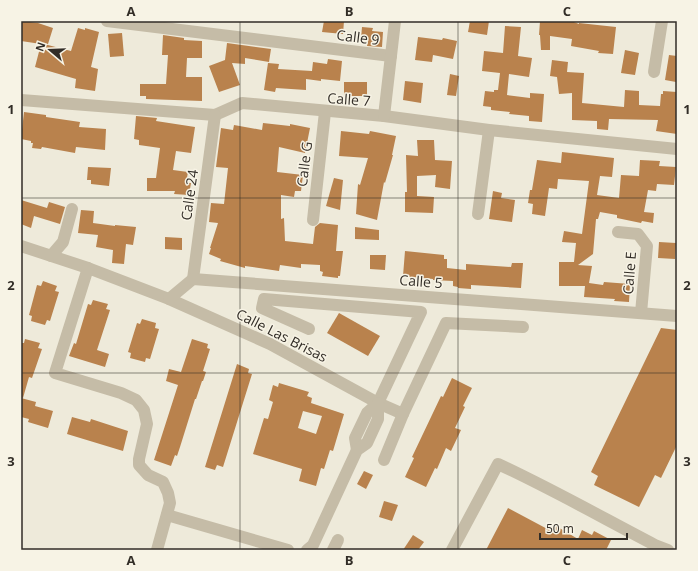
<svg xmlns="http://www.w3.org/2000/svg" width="698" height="571" viewBox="0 0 698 571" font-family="'Open Sans',sans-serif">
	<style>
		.building { fill: #b9824d; fill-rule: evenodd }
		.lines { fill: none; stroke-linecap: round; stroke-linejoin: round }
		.minor { stroke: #c5bca7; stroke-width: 12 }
		.grid { fill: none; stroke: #322d27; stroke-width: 1; stroke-opacity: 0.55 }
		.labels { text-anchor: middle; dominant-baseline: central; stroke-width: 3; stroke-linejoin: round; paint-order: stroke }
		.street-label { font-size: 14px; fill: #322d27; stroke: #f7f3e5 }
		.neatline { fill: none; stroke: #322d27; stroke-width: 1.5 }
		.grid-label { font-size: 13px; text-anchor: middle; font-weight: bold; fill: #322d27 }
	</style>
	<rect width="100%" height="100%" fill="#eeeada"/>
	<g class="building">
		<polygon points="21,21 38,23 53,28 48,44 44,44 71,51 78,28 85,30 85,28 99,32 91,67 98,69 95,91 75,88 76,79 35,67 41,44 21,41"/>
		<polygon points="324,21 344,21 343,34 322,32"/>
		<polygon points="470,21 489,21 487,35 468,32"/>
		<polygon points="540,21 571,21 579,24 579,23 616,27 613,54 598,53 599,51 571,46 572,39 550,36 550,50 541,50 540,35 539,35"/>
		<polygon points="505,26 521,27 518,56 532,58 529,77 509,74 507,95 530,98 530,93 544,94 542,122 529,121 529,116 509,114 510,112 491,110 491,107 483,106 485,91 494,92 494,90 498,90 500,73 482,71 484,51 503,53"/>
		<polygon points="362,27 373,28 372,31 383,32 382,47 367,46 368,40 361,39"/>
		<polygon points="122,33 124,56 110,57 108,34"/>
		<polygon points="163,35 184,38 184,40 202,41 202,58 187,58 186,77 202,77 202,101 146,99 146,96 140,96 140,84 166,84 168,55 162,55"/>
		<polygon points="418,37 442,40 443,38 457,41 453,59 433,55 432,62 415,60"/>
		<polygon points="227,43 271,49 269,62 245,58 245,64 232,63 240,85 219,92 209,66 225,60"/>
		<polygon points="625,50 639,53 635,75 621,73"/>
		<polygon points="669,55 677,56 676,82 665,80"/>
		<polygon points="328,59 342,61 340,81 321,79 321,81 306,79 306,90 276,88 275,92 264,90 268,63 279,64 278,69 312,71 313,62 327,64"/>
		<polygon points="552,60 568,62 567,72 584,73 582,103 624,107 625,90 639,91 639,105 660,106 661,94 663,94 663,91 677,92 677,134 656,131 658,120 609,119 608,130 597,129 597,121 572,120 572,93 559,94 557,77 550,76"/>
		<polygon points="450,74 459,76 456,96 447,95"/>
		<polygon points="405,81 423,83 421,103 403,100"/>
		<rect x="344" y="82" width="23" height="14"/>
		<polygon points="24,112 46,115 46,117 80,122 79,127 106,129 105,150 76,147 75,153 42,147 41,149 32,148 33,143 31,143 31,141 21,139"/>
		<polygon points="136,116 157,118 156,121 195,127 191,153 176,151 173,170 188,172 186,183 191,183 189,195 174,194 175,191 147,191 147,178 156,178 160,148 139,145 139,140 134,139"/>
		<polygon points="263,123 290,126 290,124 310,128 305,153 279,147 277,172 303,175 301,191 295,191 294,197 281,195 281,219 284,218 285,241 313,244 315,227 320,223 338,225 336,251 343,251 340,276 338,276 338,278 322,276 323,272 320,271 320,265 301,264 301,268 280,265 279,271 245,266 245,268 220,261 221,259 209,254 211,248 210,248 218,223 209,222 211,203 224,204 228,168 216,167 221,128 233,130 234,125 262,130"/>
		<polygon points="341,131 369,134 370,131 396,136 392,155 393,155 385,183 384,182 377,220 356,214 358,184 360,185 368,158 339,156"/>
		<polygon points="417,140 434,140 435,160 452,161 450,189 435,187 436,175 417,176 417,196 434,197 433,213 405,212 405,192 407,192 406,155 418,156"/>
		<polygon points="562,152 614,158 612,177 600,176 597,195 619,198 621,175 639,176 640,160 660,161 659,166 676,167 674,185 657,184 656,191 648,190 644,212 654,213 653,223 642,221 641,223 617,218 617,215 600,212 598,219 596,219 593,254 578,265 592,266 589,283 603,285 604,282 630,284 629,302 614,301 615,299 584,297 585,286 559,286 559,262 574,262 576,243 562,242 564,231 582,234 589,181 558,179 557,189 549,188 545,216 532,214 533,204 528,203 530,190 532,190 537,160 561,163"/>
		<polygon points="88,167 111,168 109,186 91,184 91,180 87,180"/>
		<polygon points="334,178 343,180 340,210 326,206"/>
		<polygon points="493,191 502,193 501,198 515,200 512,222 489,219"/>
		<polygon points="21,200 47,208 49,202 65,207 60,224 34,216 31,228 21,224"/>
		<polygon points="81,210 94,211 93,223 115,226 115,225 136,227 133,245 126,244 124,264 112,263 113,250 96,247 98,235 78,233"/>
		<polygon points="355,227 379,230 379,240 355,239"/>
		<polygon points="165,237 182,238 182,250 165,249"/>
		<polygon points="659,242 676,243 675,259 658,258"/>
		<polygon points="405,251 444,255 444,259 447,259 447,268 466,270 466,264 511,267 512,263 523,263 521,288 471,285 471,289 458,288 458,287 453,286 453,281 433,280 433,279 403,276"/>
		<polygon points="370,255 386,255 385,270 370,269"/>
		<polygon points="43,281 57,286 55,291 59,292 50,321 47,320 45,325 31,321 32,316 29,315 37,285 41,286"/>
		<polygon points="93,300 108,304 106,309 110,310 97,350 109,354 105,367 69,356 74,343 76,344 88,304 91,305"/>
		<polygon points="339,313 380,336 368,356 327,333"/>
		<polygon points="142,319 156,323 155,328 159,329 150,359 146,358 145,362 130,358 131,353 128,352 137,323 140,324"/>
		<polygon points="661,328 677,330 677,445 661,478 655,475 639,507 594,485 598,476 591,472"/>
		<polygon points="25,339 40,343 38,348 42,349 32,378 29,377 23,398 21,397 21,343 24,343"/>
		<polygon points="192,339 208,344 207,348 210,349 203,371 206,372 203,381 202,381 196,399 195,399 180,447 177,456 175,455 171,466 154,460 178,385 166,381 169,369 181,372"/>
		<polygon points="237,364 249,369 248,373 252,374 223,467 217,465 215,470 205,467"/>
		<polygon points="452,378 472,388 463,406 465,407 455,428 461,430 451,451 446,448 437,469 435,468 426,487 405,477 414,458 412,457 441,396 443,397"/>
		<path d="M279,383L309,392L307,396L312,398L311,403L344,414L333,451L330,450L324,469L321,468L316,486L299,481L302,469L253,454L264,418L268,419L273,402L269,400L273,385L278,387ZM303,411L322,416L316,434L298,428Z"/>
		<polygon points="21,398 36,402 35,406 53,411 48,428 28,422 29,419 21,417"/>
		<polygon points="72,417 90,422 91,419 128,431 123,451 67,434"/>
		<polygon points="364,471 373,475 366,489 357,484"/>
		<polygon points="384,501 398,505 392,521 379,517"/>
		<polygon points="508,508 553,532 556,526 578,539 582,530 592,535 594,531 611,540 606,550 486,550"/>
		<polygon points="413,535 424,542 418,550 403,550"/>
	</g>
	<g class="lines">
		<g class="minor">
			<polyline points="107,21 391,56"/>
			<polyline points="654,72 662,21"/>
			<polyline points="21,100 215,115 242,103 384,116 489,130 677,149"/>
			<polyline points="384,116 395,21"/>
			<polyline points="478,214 489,130"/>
			<polyline points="313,220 325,112"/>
			<polyline points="618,232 638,234 647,246 641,313"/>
			<polyline points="21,246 88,268 169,299 270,344 378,403 403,414 446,323 523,327"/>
			<polyline points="51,256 63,242 72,209"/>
			<polyline points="88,268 55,373 121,393 136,400 144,410 147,424 139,459 139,465 148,475 163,482 168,493 170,503 157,550"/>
			<polyline points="193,279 215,115"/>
			<polyline points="169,299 193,279 677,316"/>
			<polyline points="309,329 262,308 264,299 421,312 378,403 367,413 355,438 357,450"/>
			<polyline points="384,460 403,414"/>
			<polyline points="167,515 288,550"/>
			<polyline points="307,550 313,545 357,450 367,443 378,419 378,403"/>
			<polyline points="333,550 338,540"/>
			<path d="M452,550L498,464C552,489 603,518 655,545L668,550"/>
		</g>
	</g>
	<path class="grid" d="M240,21V550M458,21V550M21,198H677M21,373H677"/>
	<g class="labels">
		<g class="street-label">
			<text transform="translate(358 37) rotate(7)">Calle 9</text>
			<text transform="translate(349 99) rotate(4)">Calle 7</text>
			<text transform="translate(304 164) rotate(-83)">Calle G</text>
			<text transform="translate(189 195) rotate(-82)">Calle 24</text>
			<text transform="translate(629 273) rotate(-86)">Calle E</text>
			<text transform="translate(421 281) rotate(4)">Calle 5</text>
			<text transform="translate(282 335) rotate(27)">Calle Las Brisas</text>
		</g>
	</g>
	<rect width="698" height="571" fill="none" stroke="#f7f3e5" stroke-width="44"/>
	<g transform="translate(50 50) rotate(289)" stroke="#f7f3e5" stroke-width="3" paint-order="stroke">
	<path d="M0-3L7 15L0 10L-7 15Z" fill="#322d27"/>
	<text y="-6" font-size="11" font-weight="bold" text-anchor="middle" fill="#322d27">N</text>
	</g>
	<path d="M540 533v6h87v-6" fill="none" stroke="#322d27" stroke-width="2"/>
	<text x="546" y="533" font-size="12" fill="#322d27" stroke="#f7f3e5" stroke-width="3" paint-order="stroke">50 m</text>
	<rect x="22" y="22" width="654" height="527" class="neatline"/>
	<g class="grid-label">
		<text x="131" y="16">A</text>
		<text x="349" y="16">B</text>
		<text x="567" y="16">C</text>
		<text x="11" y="114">1</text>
		<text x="687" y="114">1</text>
		<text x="11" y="290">2</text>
		<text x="687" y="290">2</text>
		<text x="11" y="466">3</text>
		<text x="687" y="466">3</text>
		<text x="131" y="565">A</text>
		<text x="349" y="565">B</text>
		<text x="567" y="565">C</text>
	</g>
</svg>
